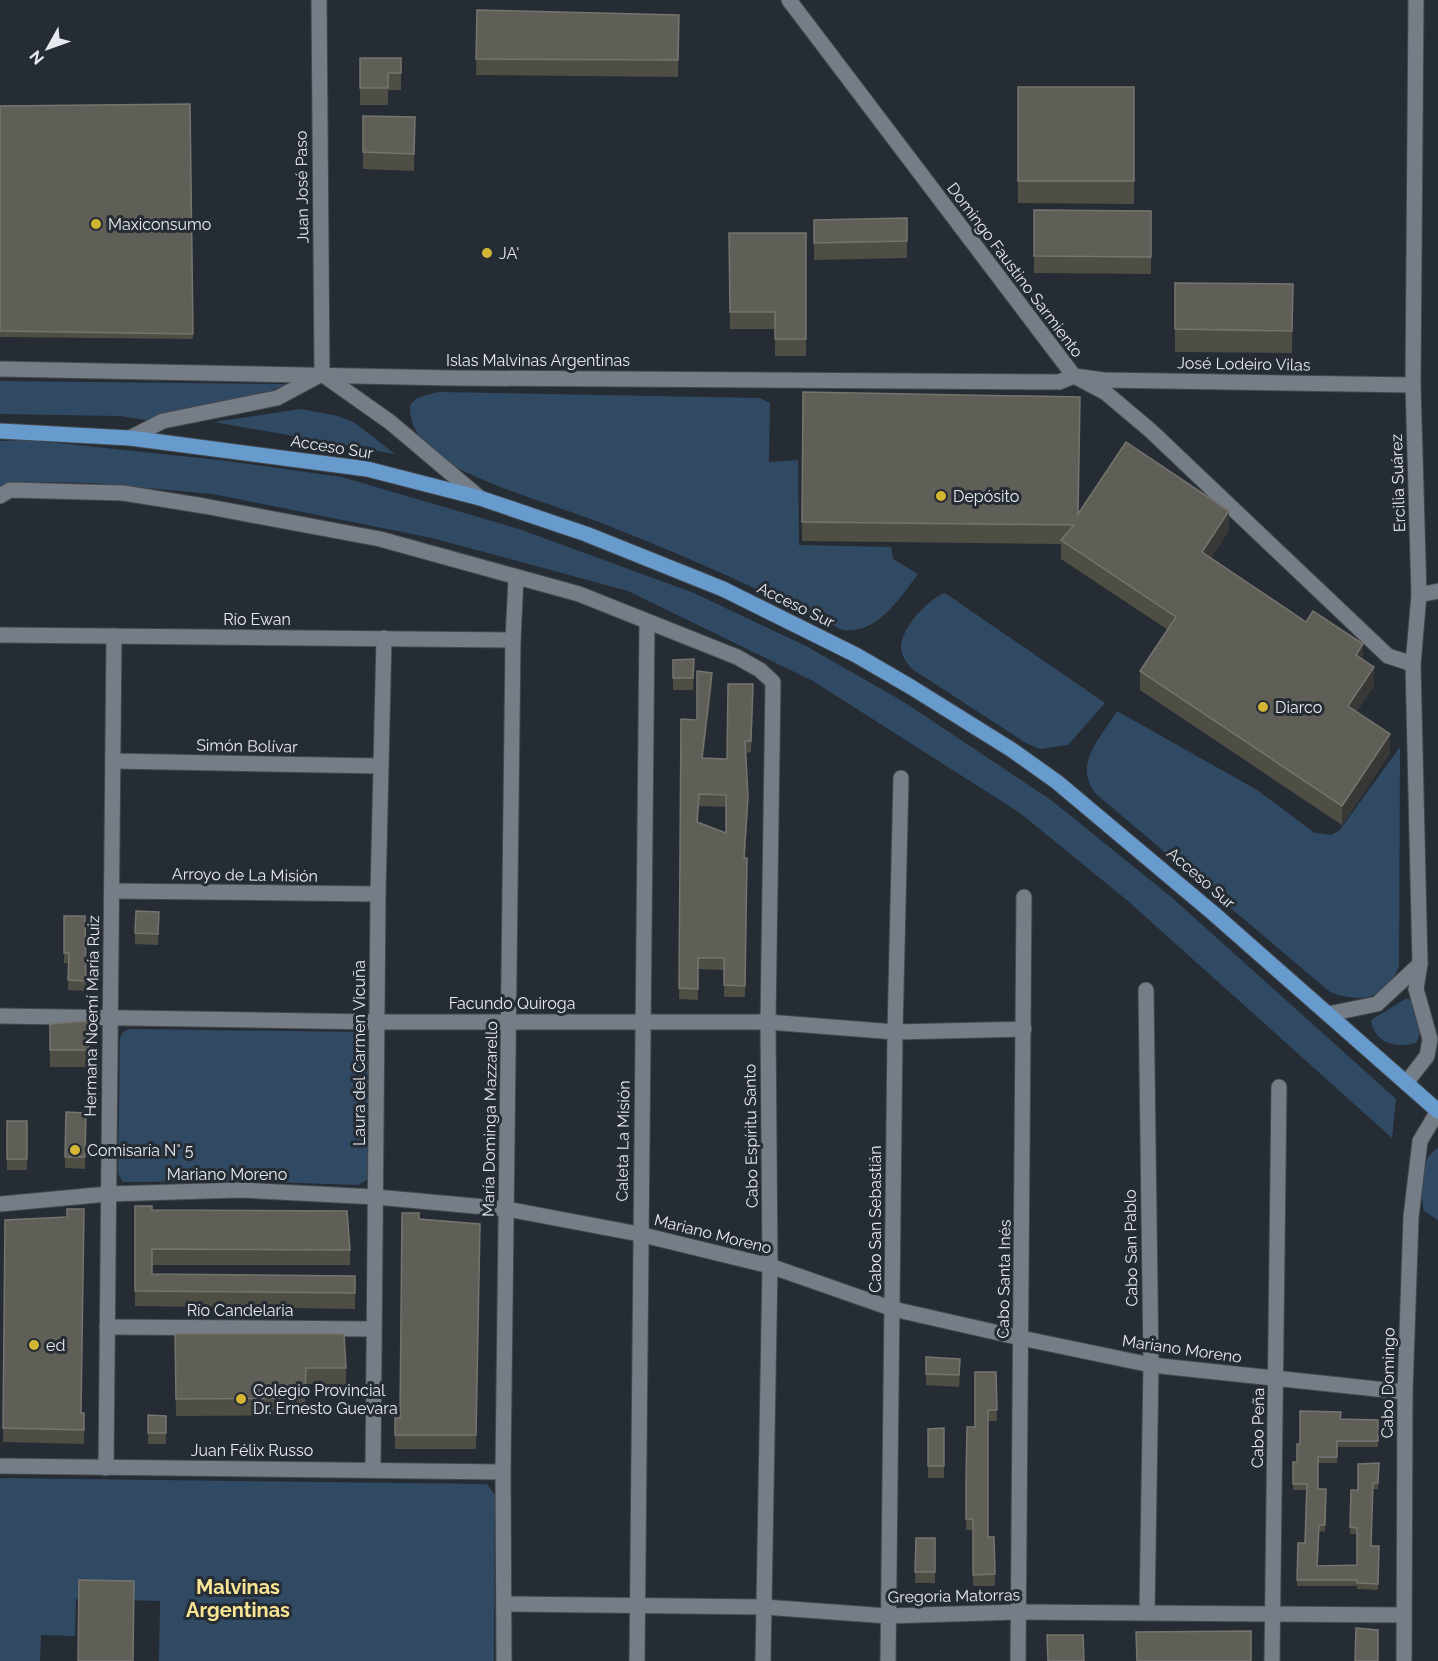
<svg xmlns="http://www.w3.org/2000/svg" width="1438" height="1661" viewBox="0 0 1438 1661" font-family="Raleway,sans-serif">
	<style>
		.green { fill: #314a64 }
		.lines { fill: none; stroke-linecap: round; stroke-linejoin: round }
		.minor-casing { stroke: #43484e; stroke-width: 17 }
		.major-casing { stroke: #43484e; stroke-width: 17 }
		.minor { stroke: #757d86; stroke-width: 15 }
		.major { stroke: #679acd; stroke-width: 15 }
		.wall { fill: #4f4e45; fill-rule: evenodd }
		.shaded-wall { fill: #383936 }
		.building { fill: #605f57; stroke: #75746f; stroke-width: 1.5; fill-rule: evenodd }
		.poi-dot { fill: #d4b635; stroke: #262c34; stroke-width: 2 }
		.labels { text-anchor: middle; dominant-baseline: central; stroke-width: 6; stroke-linejoin: round; paint-order: stroke }
		.street-label { font-size: 16px; fill: #e6eaef; stroke: #262c34 }
		.poi-label { font-size: 16px; fill: #e6eaef; stroke: #262c34; text-anchor: start }
		.quarter-label { font-size: 20px; font-weight: bold; fill: #f8e495; stroke: #262c34 }
	</style>
	<rect width="100%" height="100%" fill="#262c34"/>
	<g class="green">
		<polygon points="0,381 287,384 263,394 146,420 120,416 0,414"/>
		<path d="M438,392L759,398L770,403L769,462L798,460L799,545L891,547L893,559L918,574C899,599 878,634 843,630C766,593 689,557 609,526C565,509 520,496 476,477C462,470 445,463 433,452C419,440 409,423 410,405L417,398Z"/>
		<polygon points="301,409 338,416 355,423 395,454 214,422"/>
		<polygon points="29,440 219,460 342,477 519,529 694,593 806,646 904,702 1051,800 1170,896 1396,1099 1392,1138 1128,901 1020,813 813,681 628,591 432,538 213,494 93,483 38,482 0,490 0,441"/>
		<path d="M945,593L1105,703L1068,745L1040,749L1026,743L912,669C906,662 902,657 901,648C900,629 928,599 945,593Z"/>
		<path d="M1117,711L1257,790L1315,833L1331,835L1339,831L1400,747L1399,966C1387,999 1361,1004 1330,992L1095,793C1073,762 1101,738 1117,711Z"/>
		<path d="M1407,998L1415,1003L1420,1033L1417,1042C1398,1050 1374,1043 1371,1020Z"/>
		<polygon points="129,1029 362,1032 366,1035 369,1045 367,1180 358,1185 243,1181 123,1182 118,1174 120,1038 123,1032"/>
		<path d="M1438,1148V1220L1424,1211C1420,1191 1418,1159 1438,1148Z"/>
		<polygon points="0,1478 487,1484 495,1495 494,1661 159,1661 160,1601 76,1599 75,1636 41,1635 40,1661 0,1661"/>
	</g>
	<g class="lines">
		<g class="minor-casing">
			<g id="minor">
				<polyline points="319,0 322,374"/>
				<polyline points="789,0 1074,376 1106,393 1151,431 1388,656 1413,664"/>
				<polyline points="0,369 453,378 1059,382 1074,376 1104,380 1413,385"/>
				<polyline points="322,374 390,422 480,498"/>
				<polyline points="130,438 163,421 277,398 320,375"/>
				<polyline points="0,496 10,490 123,493 204,506 380,539 579,594 737,657 760,670 773,682 768,1022 770,1266 763,1661"/>
				<polyline points="1419,595 1438,591"/>
				<polyline points="0,635 513,640"/>
				<polyline points="113,761 381,766"/>
				<polyline points="112,891 378,894"/>
				<polyline points="1146,990 1151,1365 1147,1613"/>
				<polyline points="1328,1014 1377,1004 1420,964"/>
				<polyline points="0,1016 377,1022 768,1022 895,1032 1024,1029"/>
				<polyline points="1406,1083 1427,1056 1430,1039 1416,989 1420,964 1413,664 1419,595 1413,385 1416,0"/>
				<polyline points="0,1204 108,1194 241,1190 376,1197 507,1209 639,1234 770,1266 893,1309 1021,1338 1151,1365 1405,1392"/>
				<polyline points="107,1327 372,1329"/>
				<polyline points="0,1466 503,1472"/>
				<polyline points="106,1468 114,636"/>
				<polyline points="373,1469 378,894 384,638"/>
				<polyline points="505,1604 764,1607 888,1616 1019,1612 1404,1615"/>
				<polyline points="504,1661 503,1472 513,640 516,578"/>
				<polyline points="637,1661 647,622"/>
				<polyline points="888,1661 895,1032 901,778"/>
				<polyline points="1018,1661 1024,897"/>
				<polyline points="1272,1661 1279,1087"/>
				<polyline points="1404,1661 1405,1392 1411,1217 1420,1141 1438,1111"/>
			</g>
		</g>
		<g class="major-casing">
			<polyline id="major" points="0,431 130,438 367,469 480,498 586,534 723,589 856,655 911,687 1012,750 1057,782 1213,913 1438,1111"/>
		</g>
		<use href="#minor" class="minor"/>
		<use href="#major" class="major"/>
	</g>
	<g class="wall">
		<polygon points="477,10 679,15 678,77 476,75"/>
		<polygon points="360,58 401,58 401,90 388,90 388,105 360,105"/>
		<polygon points="1018,87 1134,87 1134,204 1018,203"/>
		<polygon points="190,104 193,339 0,337 0,106"/>
		<polygon points="363,116 415,117 414,171 363,169"/>
		<polygon points="1034,210 1151,211 1151,274 1034,273"/>
		<polygon points="907,218 907,258 814,260 814,220"/>
		<polygon points="729,233 806,233 806,356 775,356 775,329 730,329"/>
		<polygon points="1175,283 1293,284 1292,353 1175,352"/>
		<polygon points="803,392 1079,514 1229,530 1211,558 1363,660 1374,686 1356,712 1390,753 1342,825 1140,690 1140,671 1168,630 1061,559 1061,544 802,541"/>
		<polygon points="673,660 694,670 693,690 673,690"/>
		<path d="M712,684L703,758L727,759L753,696L751,752L746,753L748,807L745,858H747L745,997H724V970L698,969V1000L679,999L681,719L697,720ZM699,806L726,807V833L698,822Z"/>
		<polygon points="64,916 85,916 86,991 68,990 69,963 64,963"/>
		<polygon points="159,924 158,945 135,944 135,933"/>
		<polygon points="89,1021 89,1067 50,1067 50,1024"/>
		<polygon points="86,1113 85,1169 65,1168 65,1157"/>
		<rect x="7" y="1121" width="20" height="49"/>
		<polygon points="135,1206 350,1250 350,1265 152,1265 152,1274 355,1276 355,1309 135,1306"/>
		<polygon points="419,1219 480,1224 476,1449 395,1449 395,1418 400,1418"/>
		<polygon points="5,1220 82,1413 84,1413 84,1444 3,1442"/>
		<polygon points="175,1351 346,1368 346,1385 306,1384 305,1415 176,1416"/>
		<polygon points="926,1357 960,1370 959,1387 926,1385"/>
		<polygon points="996,1372 997,1421 988,1421 988,1537 994,1537 995,1586 973,1586 973,1530 966,1530 966,1481 975,1427"/>
		<polygon points="148,1415 166,1416 166,1444 148,1444"/>
		<polygon points="1341,1419 1378,1420 1378,1447 1337,1447 1337,1463 1318,1463 1318,1489 1326,1495 1325,1532 1319,1531 1318,1566 1357,1565 1357,1534 1350,1534 1351,1490 1358,1490 1379,1470 1378,1489 1373,1489 1371,1546 1379,1546 1378,1590 1357,1589 1357,1586 1297,1586 1298,1543 1305,1543 1306,1490 1293,1490 1293,1462 1297,1462 1300,1444"/>
		<polygon points="944,1428 944,1478 928,1478 928,1429"/>
		<polygon points="916,1538 935,1538 935,1583 915,1583"/>
	</g>
	<g class="shaded-wall">
		<polygon points="1229,511 1229,530 1202,571 1202,552"/>
		<polygon points="1363,644 1363,663 1356,655"/>
		<polygon points="1374,667 1374,686 1348,725 1348,706"/>
		<polygon points="712,673 712,684 702,770 702,758"/>
		<polygon points="1390,734 1390,753 1342,825 1342,806"/>
		<polygon points="748,796 748,807 744,870 744,858"/>
	</g>
	<g class="building">
		<polygon points="477,10 679,15 678,60 476,59"/>
		<polygon points="360,58 401,58 401,73 388,73 388,88 360,88"/>
		<rect x="1018" y="87" width="116" height="94"/>
		<polygon points="190,104 193,334 0,331 0,106"/>
		<polygon points="363,116 415,117 414,154 363,152"/>
		<polygon points="1034,210 1151,211 1151,257 1034,256"/>
		<polygon points="907,218 907,241 814,243 814,220"/>
		<polygon points="729,233 806,233 806,339 775,339 775,312 730,312"/>
		<polygon points="1175,283 1293,284 1292,331 1175,329"/>
		<polygon points="803,392 1080,397 1078,514 1126,442 1229,511 1202,552 1306,622 1313,611 1363,644 1356,655 1374,667 1348,706 1390,734 1342,806 1140,671 1176,617 1061,540 1074,525 802,522"/>
		<polygon points="694,659 693,678 673,678 673,660"/>
		<path d="M697,671L712,673L702,758L727,759L728,684H753L751,741H745L748,796L744,858H747L745,986L724,985V958H698V989L679,988L681,719L697,720ZM699,794L726,795V833L697,822Z"/>
		<polygon points="136,911 159,912 158,934 135,933"/>
		<polygon points="64,916 85,916 86,981 68,980 69,953 64,953"/>
		<polygon points="89,1021 89,1050 50,1050 50,1024"/>
		<polygon points="66,1112 86,1113 85,1157 65,1157"/>
		<rect x="7" y="1121" width="20" height="38"/>
		<polygon points="135,1206 152,1206 152,1210 347,1211 350,1250 152,1249 152,1274 355,1276 355,1293 135,1291"/>
		<polygon points="67,1209 84,1209 81,1413 84,1413 84,1430 3,1428 5,1220 67,1217"/>
		<polygon points="402,1213 419,1213 419,1219 480,1224 476,1435 395,1435 395,1418 400,1418"/>
		<polygon points="175,1334 344,1334 346,1368 306,1368 305,1398 176,1399"/>
		<polygon points="926,1357 960,1359 959,1375 926,1374"/>
		<polygon points="975,1372 996,1372 997,1410 988,1410 988,1537 994,1537 995,1574 973,1575 973,1519 966,1519 966,1481 967,1427 975,1427"/>
		<polygon points="1300,1411 1341,1412 1340,1419 1378,1420 1378,1441 1337,1441 1337,1457 1318,1457 1318,1489 1326,1489 1325,1525 1319,1525 1317,1566 1357,1565 1357,1528 1350,1527 1351,1490 1358,1490 1358,1464 1379,1463 1378,1483 1373,1483 1371,1546 1379,1546 1378,1584 1357,1583 1357,1580 1297,1580 1298,1543 1305,1543 1307,1484 1293,1484 1293,1462 1297,1462 1297,1444 1300,1444"/>
		<polygon points="148,1415 166,1416 166,1433 148,1433"/>
		<polygon points="944,1428 944,1466 928,1466 928,1429"/>
		<polygon points="916,1538 935,1538 935,1572 915,1572"/>
		<polygon points="79,1580 134,1581 133,1661 78,1661"/>
		<polygon points="1356,1628 1378,1630 1378,1661 1355,1661"/>
		<polygon points="1251,1631 1251,1661 1137,1661 1136,1632"/>
		<polygon points="1047,1635 1083,1635 1084,1661 1048,1661"/>
	</g>
	<g class="poi-dot">
		<circle cx="96" cy="224" r="6"/>
		<circle cx="487" cy="253" r="6"/>
		<circle cx="941" cy="496" r="6"/>
		<circle cx="1263" cy="707" r="6"/>
		<circle cx="75" cy="1150" r="6"/>
		<circle cx="34" cy="1345" r="6"/>
		<circle cx="241" cy="1399" r="6"/>
	</g>
	<g class="labels">
		<g class="street-label">
			<text transform="translate(302 187) rotate(-91)">Juan José Paso</text>
			<text transform="translate(1015 270) rotate(53)">Domingo Faustino Sarmiento</text>
			<text x="538" y="360">Islas Malvinas Argentinas</text>
			<text transform="translate(1244 364) rotate(1)">José Lodeiro Vilas</text>
			<text transform="translate(332 447) rotate(9)">Acceso Sur</text>
			<text transform="translate(1398 483) rotate(-92)">Ercilia Suárez</text>
			<text transform="translate(796 605) rotate(26)">Acceso Sur</text>
			<text x="257" y="619">Río Ewan</text>
			<text transform="translate(247 746) rotate(1)">Simón Bolívar</text>
			<text transform="translate(245 875) rotate(1)">Arroyo de La Misión</text>
			<text transform="translate(1201 878) rotate(41)">Acceso Sur</text>
			<text x="512" y="1003">Facundo Quiroga</text>
			<text transform="translate(92 1016) rotate(-89)">Hermana Noemí María Ruiz</text>
			<text transform="translate(359 1053) rotate(-90)">Laura del Carmen Vicuña</text>
			<text transform="translate(490 1119) rotate(-89)">María Dominga Mazzarello</text>
			<text transform="translate(751 1136) rotate(-91)">Cabo Espíritu Santo</text>
			<text transform="translate(623 1141) rotate(-89)">Caleta La Misión</text>
			<text x="227" y="1174">Mariano Moreno</text>
			<text transform="translate(875 1219) rotate(-90)">Cabo San Sebastián</text>
			<text transform="translate(713 1234) rotate(14)">Mariano Moreno</text>
			<text transform="translate(1131 1248) rotate(-91)">Cabo San Pablo</text>
			<text transform="translate(1004 1279) rotate(-89)">Cabo Santa Inés</text>
			<text x="240" y="1310">Río Candelaria</text>
			<text transform="translate(1182 1349) rotate(8)">Mariano Moreno</text>
			<text transform="translate(1388 1383) rotate(-89)">Cabo Domingo</text>
			<text transform="translate(1258 1428) rotate(-89)">Cabo Peña</text>
			<text x="252" y="1450">Juan Félix Russo</text>
			<text transform="translate(954 1596) rotate(-1)">Gregoria Matorras</text>
		</g>
		<g class="poi-label">
			<text x="108" y="224">Maxiconsumo</text>
			<text x="499" y="253">JA'</text>
			<text x="953" y="496">Depósito</text>
			<text x="1275" y="707">Diarco</text>
			<text x="87" y="1150">Comisaría N° 5</text>
			<text x="46" y="1345">ed</text>
			<text x="253" y="1390">Colegio Provincial<tspan x="253" dy="18">Dr. Ernesto Guevara</tspan></text>
		</g>
		<g class="quarter-label">
			<text x="238" y="1587">Malvinas<tspan x="238" dy="23">Argentinas</tspan></text>
		</g>
	</g>
	<g transform="translate(48 48) rotate(230)" stroke="#262c34" stroke-width="4.5" paint-order="stroke">
	<path d="M0-4.5L10 22L0 15L-10 22Z" fill="#e6eaef"/>
	<text y="-9" font-size="16" font-weight="bold" text-anchor="middle" fill="#e6eaef">N</text>
	</g>
</svg>
